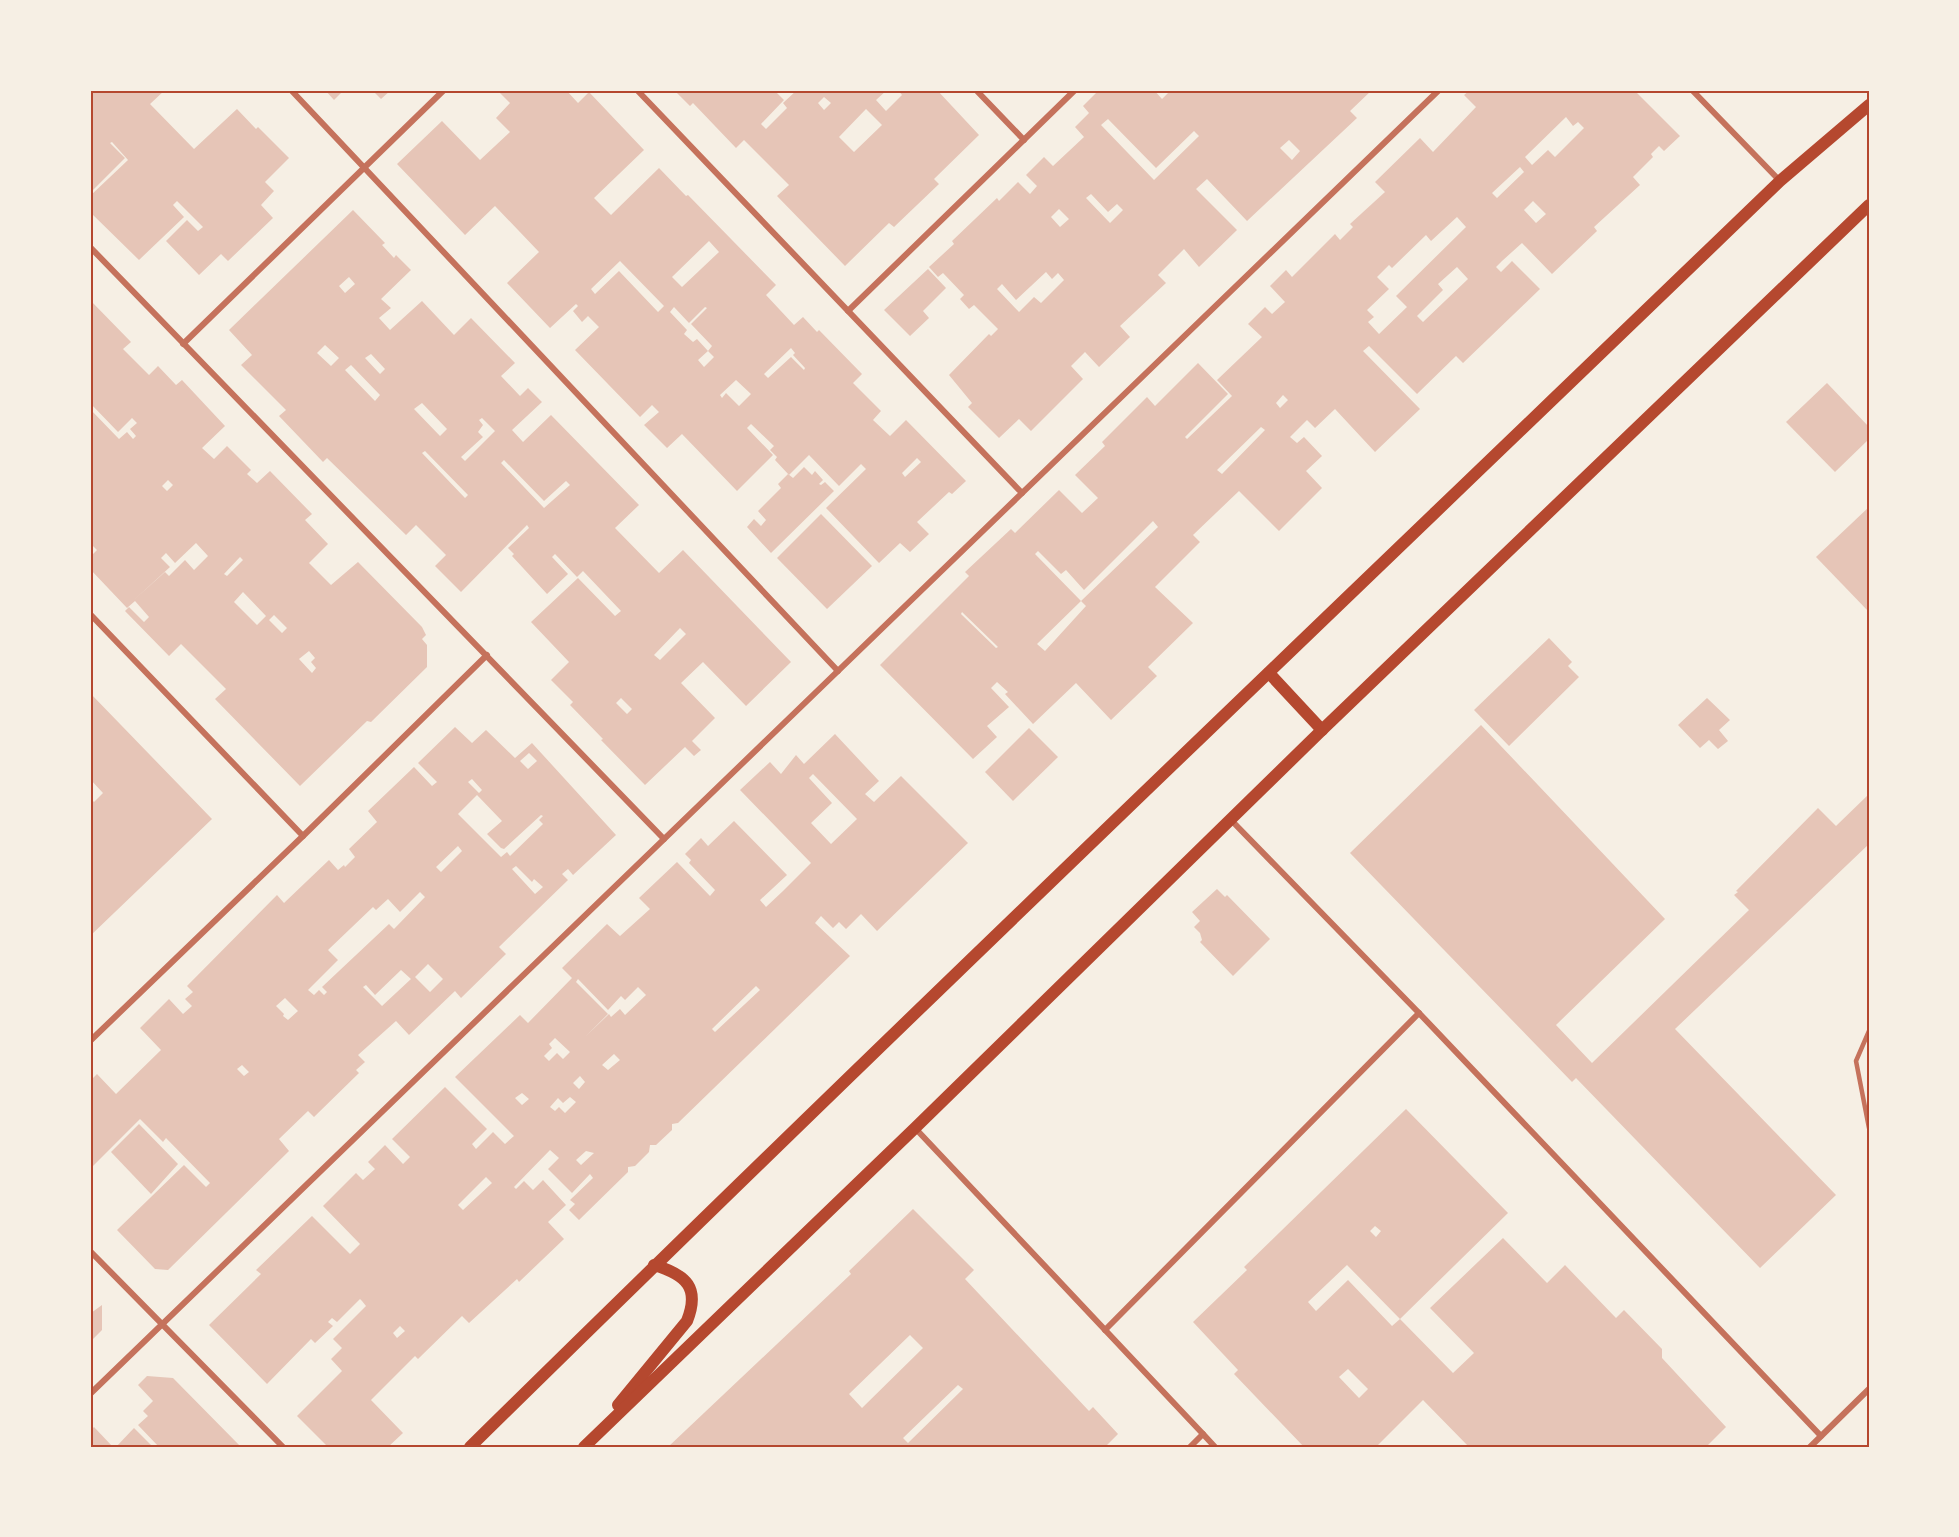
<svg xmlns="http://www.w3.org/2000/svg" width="1959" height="1537" viewBox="0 0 1959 1537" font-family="'Alegreya Sans',sans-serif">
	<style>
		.building { fill: #e6c5b7; fill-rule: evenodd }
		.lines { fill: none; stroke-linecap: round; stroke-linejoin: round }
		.service { stroke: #c5725c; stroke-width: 4.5 }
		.minor { stroke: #c5725c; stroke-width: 6 }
		.secondary { stroke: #b5482f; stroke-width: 12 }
		.neatline { fill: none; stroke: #b5482f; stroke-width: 2 }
	</style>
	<rect width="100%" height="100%" fill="#f6efe4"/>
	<g class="building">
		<polygon points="90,90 165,90 150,104 194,149 237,109 256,129 258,127 289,158 265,182 274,191 261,205 273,218 228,261 221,254 199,275 166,241 187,220 198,231 203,227 177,201 173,205 184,217 139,260 90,212 90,196 128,160 112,142 110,143 125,158 92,191 90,189"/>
		<polygon points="325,90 344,90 334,100"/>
		<polygon points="372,90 391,90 381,99"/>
		<path d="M497,90H566L578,103L589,92L644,150L594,198L611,215L659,168L686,196L688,195L776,285L766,295L794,325L803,317L817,332L819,330L862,374L853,383L881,411L873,420L890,436L906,420L966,481L952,494L949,492L917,522L929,534L910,552L900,543L879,563L826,508L866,469L861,464L839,486L809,455L789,475L775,460L777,457L770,450L774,446L751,424L747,428L773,455L737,491L682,434L667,448L644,425L659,412L652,405L640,417L575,350L599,327L588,316L582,322L573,311L578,306L576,304L550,328L507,283L539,252L495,206L465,235L397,164L442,121L480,160L510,132L496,118L510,103ZM709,241L719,252L682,287L672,277ZM620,261L664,306L658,312L619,271L595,294L591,289ZM674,307L689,323L705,307L707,308L691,324L712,346L708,351L714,357L704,367L698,360L708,351L697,339L693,342L684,334L687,330L670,312ZM791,348L795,353L793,355L805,368L804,370L791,357L768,378L764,374ZM736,380L751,394L739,406L726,393L722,398L720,395ZM917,458L921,462L905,477L902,473Z"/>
		<path d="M678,90H774L784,100L761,124L766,129L787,108L783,103L797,90H887L876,100L886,111L902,95L898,90H937L979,135L934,179L939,184L894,227L889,223L845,266L777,196L789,185L744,140L736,148L693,103L690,106L676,92ZM824,97L831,103L824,110L818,103ZM866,109L882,125L854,152L839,137Z"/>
		<path d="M1099,90H1154L1162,99L1171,90H1372L1350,111L1357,118L1247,221L1207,179L1196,189L1237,230L1199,267L1184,249L1158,275L1166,283L1120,326L1130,337L1099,367L1085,352L1071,366L1083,379L1031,431L1019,419L999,438L968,407L972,403L949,375L989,334L991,336L998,329L974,305L969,309L960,299L964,295L943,273L938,277L929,267L954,244L952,241L997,198L999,201L1018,182L1030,194L1037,186L1026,175L1044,157L1053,166L1084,137L1075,127L1089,113L1083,106ZM1108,119L1156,168L1194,131L1199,136L1154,180L1101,125ZM1289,140L1300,151L1292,160L1280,148ZM1091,194L1108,212L1117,204L1123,210L1110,223L1086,198ZM1059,209L1069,219L1060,227L1051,217ZM1046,272L1052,279L1058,273L1064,280L1041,303L1034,297L1019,312L997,289L1002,284L1016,300Z"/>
		<path d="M1470,90H1634L1680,136L1664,151L1659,146L1651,154L1653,157L1633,177L1640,185L1594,227L1597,231L1552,274L1522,243L1502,261L1496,267L1501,272L1512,261L1540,289L1463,363L1456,356L1417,394L1369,346L1363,351L1420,409L1375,452L1335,409L1315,428L1307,420L1290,437L1297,443L1304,437L1322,456L1306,471L1322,488L1279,531L1239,491L1193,535L1200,542L1155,587L1193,623L1148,667L1157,676L1111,720L1076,683L1033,724L1005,694L1008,692L997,682L991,688L1009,707L987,726L997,737L973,759L880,665L969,576L965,572L1011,529L1015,533L1059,490L1082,513L1098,498L1075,475L1105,446L1102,442L1147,397L1155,406L1198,363L1228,394L1185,437L1187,439L1232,396L1217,380L1262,337L1248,324L1265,307L1272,314L1285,302L1270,286L1286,270L1292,277L1335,234L1340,240L1353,227L1350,224L1385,192L1375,182L1420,138L1433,152L1476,107L1464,95ZM1566,117L1573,126L1578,122L1584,128L1555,157L1548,150L1532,165L1525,157ZM1520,167L1524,172L1497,198L1492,193ZM1533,201L1546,214L1536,223L1524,210ZM1457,217L1466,227L1396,296L1407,307L1379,334L1368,322L1374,317L1367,310L1389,289L1377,277L1389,265L1392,268L1426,235L1431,241ZM1457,267L1468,279L1423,322L1417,316L1443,290L1438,284ZM1283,395L1288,400L1280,408L1276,403ZM1261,427L1265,430L1222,474L1217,470ZM1153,521L1158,527L1081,601L1086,606L1045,651L1037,644L1081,601L1035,554L1038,551L1061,574L1066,570L1084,590ZM962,612L998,647L996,648L961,614Z"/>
		<path d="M353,210L385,243L382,245L394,258L396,255L411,270L381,299L391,308L379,318L390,330L422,301L454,335L471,318L515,363L501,376L520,396L528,388L542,402L512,430L523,442L551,415L639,505L615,528L659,573L683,550L791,662L746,706L703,662L681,683L715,718L692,741L701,750L694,756L685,747L645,785L601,740L603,739L570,705L573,702L551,680L569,662L531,622L578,578L615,616L621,611L583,571L577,577L555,554L552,557L568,574L547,594L512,556L514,554L508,548L529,528L527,525L461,592L435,566L446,555L416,525L406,535L327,458L323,462L279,416L286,410L241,365L252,355L229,330ZM349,277L355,284L345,293L339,286ZM325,345L339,358L331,366L317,353ZM371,354L385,369L380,374L365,358ZM351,365L380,395L375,401L345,370ZM422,403L447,429L440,436L414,409ZM482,418L495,431L465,461L461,457L483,437L478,432L483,425L479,420ZM425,451L468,495L465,498L422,453ZM504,460L544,501L566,481L570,485L544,508L501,463ZM680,628L686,634L660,660L654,655ZM621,698L632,709L627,714L616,703Z"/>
		<polygon points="928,269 946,288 923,311 929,318 910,336 884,310"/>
		<path d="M90,300L131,342L123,349L149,375L158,366L176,385L182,380L225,426L202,448L214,459L227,446L251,470L247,474L257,483L270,471L312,514L305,520L328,544L309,563L331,585L358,562L422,627L426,635L422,639L427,645V667L371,722L367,721L300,786L215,699L226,689L181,644L169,656L125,611L129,607L144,622L149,617L135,601L127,608L90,569V557L97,550L90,543V409L119,439L127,432L133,439L136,436L130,429L137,423L132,418L118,432L90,403ZM168,480L173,485L167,491L162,486ZM196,543L208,556L194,570L185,560L169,576L165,572L135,599L170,567L161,558L166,553L175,563ZM240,557L243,560L227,576L224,574ZM243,592L266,616L257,625L234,602ZM274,615L287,628L282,633L269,620ZM309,651L315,658L311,662L316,668L312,673L299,659Z"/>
		<polygon points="1827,383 1869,427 1869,439 1835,472 1786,422"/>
		<polygon points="804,467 812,475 815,471 823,480 819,484 821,485 825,482 834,491 771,553 747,527 754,519 761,526 766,520 758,511 781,488 778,484 788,474 793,478"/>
		<polygon points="1869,507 1869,612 1816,557"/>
		<polygon points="821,514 872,566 827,609 777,558"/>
		<polygon points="1549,638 1572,662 1568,666 1579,677 1509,746 1474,710"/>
		<polygon points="90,693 212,819 90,936 90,798 94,802 103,793 90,779"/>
		<polygon points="1707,698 1730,720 1719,730 1728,741 1718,749 1709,740 1700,748 1678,725"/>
		<polygon points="1481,725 1665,919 1556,1025 1592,1063 1749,910 1734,895 1738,892 1736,891 1818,808 1836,826 1869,794 1869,844 1675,1029 1836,1195 1760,1268 1576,1078 1572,1082 1350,853"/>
		<path d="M455,727L472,743L486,730L515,758L532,743L616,835L573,875L568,869L562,874L568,880L499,947L506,954L461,998L455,991L409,1035L396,1021L358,1055L365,1062L356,1070L359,1073L314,1117L308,1111L279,1139L289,1151L168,1270L155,1269L117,1230L184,1165L206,1187L210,1183L166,1138L163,1142L140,1119L90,1169V1081L97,1074L116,1094L161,1050L140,1028L169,999L183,1014L192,1006L185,999L193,992L187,986L277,895L284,903L329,860L338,870L344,865L345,867L355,857L349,849L377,822L368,811L414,767L432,786L437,782L418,763ZM529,753L537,761L528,769L520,761ZM472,779L482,790L479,793L468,782ZM477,795L502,821L487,834L501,848L504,849L541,815L543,816L539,820L543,824L510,856L507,852L501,857L458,814ZM458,846L462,851L441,872L436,867ZM516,866L532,882L534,879L543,887L535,894L512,869ZM420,892L425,897L394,929L389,924L322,987L327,992L324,995L319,990L314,995L308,990L338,960L328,950L373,907L376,910L388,899L400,912ZM428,964L443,979L430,992L415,977ZM401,970L411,979L382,1006L363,987L366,985L375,995ZM285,998L298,1011L288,1020L283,1016L284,1014L276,1006ZM242,1065L249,1072L244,1076L237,1069Z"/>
		<polygon points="1029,728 1058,757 1013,801 985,772"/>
		<path d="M835,734L879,781L865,794L874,802L901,776L968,843L877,931L861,914L846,929L839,922L833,928L821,916L815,923L850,956L678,1123L672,1124V1130L656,1145H650L649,1152L635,1166L628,1167V1172L579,1220L569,1210L575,1204L570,1200L593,1178L590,1174L572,1193L548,1169L559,1158L550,1150L514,1187L516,1189L524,1181L533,1190L543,1180L566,1205L548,1222L564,1239L519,1282L517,1279L469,1323L462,1316L418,1359L415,1356L371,1400L403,1433L388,1447H328L297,1416L342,1371L331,1359L342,1348L333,1339L366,1306L362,1301L360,1299L337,1322L332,1318L328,1322L333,1326L315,1343L311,1339L267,1384L209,1325L261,1274L256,1270L312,1216L350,1254L360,1244L323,1206L356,1173L363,1180L375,1169L368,1162L385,1145L403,1164L410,1157L392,1139L445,1087L487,1129L472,1144L476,1149L493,1132L505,1144L514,1136L455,1077L520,1015L528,1023L572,978L562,968L607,924L620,936L650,909L639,898L677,862L710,896L715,890L689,863L691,860L685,854L701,838L708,846L734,821L787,875L760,900L766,907L783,891L811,863L740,790L770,762L781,774L796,755L804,764ZM813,774L857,819L831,844L811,823L832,803L809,778ZM578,979L608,1010L621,996L625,1000L638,987L646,995L625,1015L620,1009L611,1017L609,1014L586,1036L608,1014L576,982ZM756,986L760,990L715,1032L712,1029ZM555,1038L570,1052L563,1059L557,1053L549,1061L544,1056L552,1048L549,1044ZM614,1054L620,1060L608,1070L602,1065ZM580,1076L585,1082L579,1089L573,1083ZM522,1093L529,1099L522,1105L515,1098ZM570,1097L576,1102L565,1113L559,1107L555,1111L550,1107L558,1098L563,1103ZM586,1151L594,1153L581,1165L576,1160ZM486,1177L492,1183L463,1210L458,1205ZM400,1326L405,1331L397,1338L393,1333Z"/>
		<polygon points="1217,889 1225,897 1227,895 1270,939 1233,976 1200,942 1202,940 1200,933 1194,927 1200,921 1192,912"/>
		<path d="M1406,1109L1508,1213L1400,1319L1347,1265L1308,1302L1316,1311L1348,1280L1392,1326L1400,1319L1453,1373L1474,1353L1430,1308L1503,1238L1547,1283L1565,1265L1616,1318L1624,1310L1662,1349V1358L1726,1427L1706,1447H1469L1423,1400L1376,1447H1304L1234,1374L1238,1370L1193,1322L1247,1270L1244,1267ZM1375,1226L1381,1231L1376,1237L1370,1231ZM1348,1369L1368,1389L1359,1398L1339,1377Z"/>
		<polygon points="139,1124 178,1164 151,1194 111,1152"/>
		<path d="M913,1209L974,1270L965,1279L1089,1411L1093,1407L1118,1434L1105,1447H668L851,1274L849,1271ZM910,1335L923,1348L862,1408L849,1394ZM958,1385L963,1389L908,1443L903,1438Z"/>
		<polygon points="102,1305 102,1330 90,1342 90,1311 91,1313"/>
		<polygon points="147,1376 173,1378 241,1447 159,1447 138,1425 148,1416 143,1411 153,1401 138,1385"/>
		<polygon points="94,1427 113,1447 90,1447 90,1431"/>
		<polygon points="134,1428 153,1447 116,1447"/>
	</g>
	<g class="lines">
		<polyline class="service" points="1869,1031 1856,1061 1869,1128"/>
		<g class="minor">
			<polyline points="291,90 838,671"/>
			<polyline points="637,90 1022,493"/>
			<polyline points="976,90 1024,140"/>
			<polyline points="1692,90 1780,181"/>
			<polyline points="90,247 664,839"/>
			<polyline points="848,311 1075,90"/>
			<polyline points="183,344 444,90"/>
			<polyline points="90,614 303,836 90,1041"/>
			<polyline points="1231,820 1419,1013 1821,1436"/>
			<polyline points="303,836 487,655"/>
			<polyline points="915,1128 1203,1434 1190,1447"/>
			<polyline points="90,1251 283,1447"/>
			<polyline points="1105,1330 1419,1013"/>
			<polyline points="90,1394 1439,90"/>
			<polyline points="1203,1434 1215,1447"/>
			<polyline points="1810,1447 1869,1389"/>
		</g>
		<g class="secondary">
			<polyline points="1269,673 1322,730"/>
			<path d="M618,1405L687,1321C700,1288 687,1275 654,1265"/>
			<path d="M470,1447C903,1021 1343,602 1780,181L1869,105"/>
			<polyline points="584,1447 915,1128 1322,730 1869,205"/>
		</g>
	</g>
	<rect width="1959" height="1537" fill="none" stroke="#f6efe4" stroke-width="183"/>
	<rect x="92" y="92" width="1776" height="1354" class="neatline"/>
</svg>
